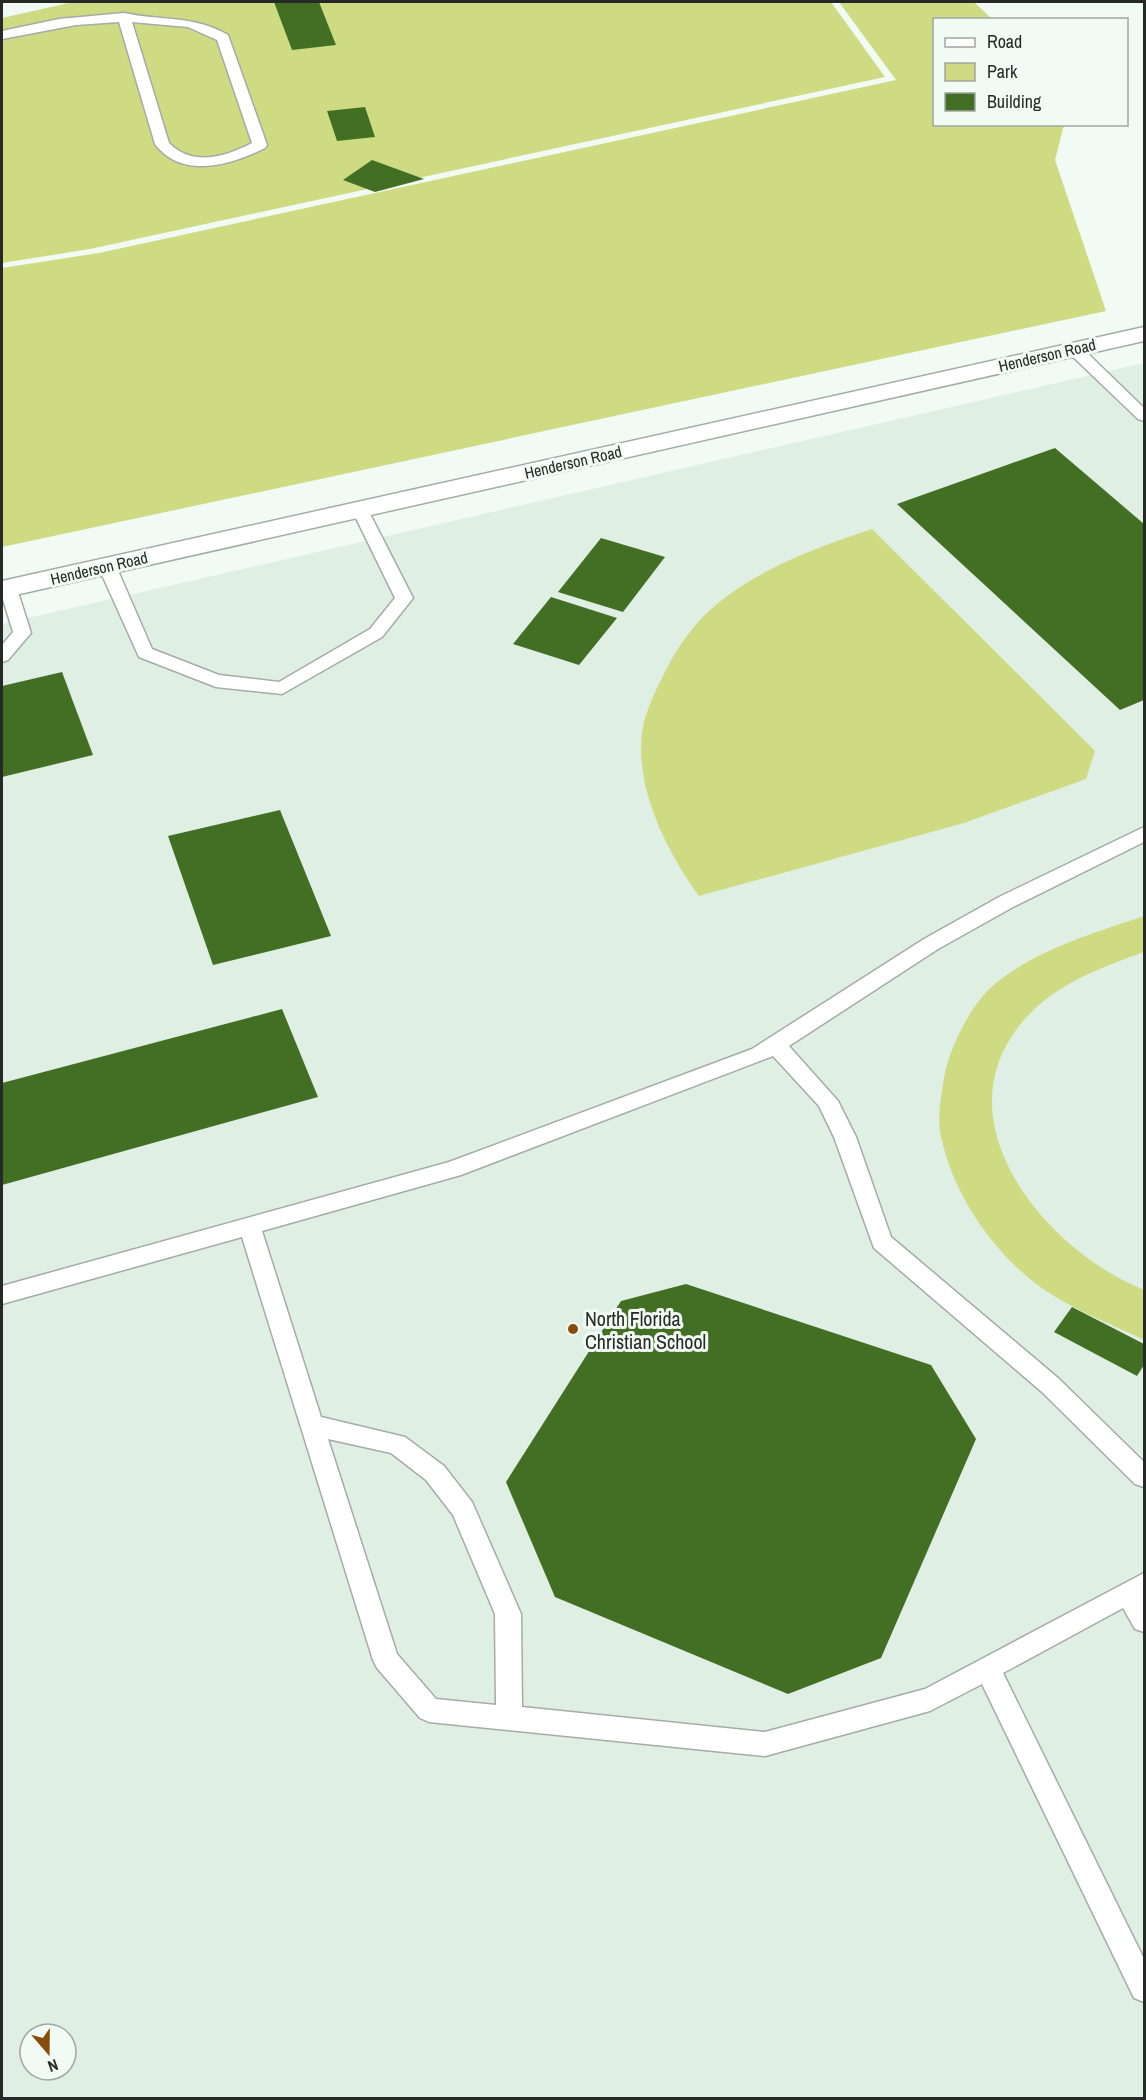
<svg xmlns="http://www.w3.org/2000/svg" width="1146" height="2100" viewBox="0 0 1146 2100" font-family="'Archivo Narrow',sans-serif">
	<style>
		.built { fill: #e0efe4; fill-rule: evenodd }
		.green { fill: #cedb82 }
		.building { fill: #436f25 }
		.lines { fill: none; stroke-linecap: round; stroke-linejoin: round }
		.service-casing { stroke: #a4aca6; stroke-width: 3 }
		.tertiary-casing { stroke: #a4aca6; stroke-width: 3 }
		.service { fill: #fff; fill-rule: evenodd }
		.tertiary { fill: #fff; fill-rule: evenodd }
		.poi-dot { fill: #894d0b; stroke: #f1faf3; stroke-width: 2 }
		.labels { text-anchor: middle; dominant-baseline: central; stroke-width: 6; stroke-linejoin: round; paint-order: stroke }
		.far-street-label { font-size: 16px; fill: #262927; stroke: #f1faf3 }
		.poi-label { font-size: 20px; fill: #262927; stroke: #f1faf3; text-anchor: start }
	</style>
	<rect width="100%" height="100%" fill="#f1faf3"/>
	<path class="built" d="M1144,363V2098H2V624ZM30,2034H66V2070H30Z"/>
	<g class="green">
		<polygon points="73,2 831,2 885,77 90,249 2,263 2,18"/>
		<polygon points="839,2 974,2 992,19 934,20 934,124 1064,125 1055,160 1106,311 2,547 2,268 99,253 896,80"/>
		<path d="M872,529L1095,751L1086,779L964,823L699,896C665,849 629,778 645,718C650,702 657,687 665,672C677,647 695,622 717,604C762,567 818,547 872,529Z"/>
		<path d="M1144,916V952C1100,968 1055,984 1023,1021C937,1122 1047,1251 1144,1290V1340C1111,1324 1074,1310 1043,1289C993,1253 954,1196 941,1137C937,1119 941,1096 944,1078C949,1048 972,1002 996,983C1038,949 1094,933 1144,916Z"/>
	</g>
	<g class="building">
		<polygon points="274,2 319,2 336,45 292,50"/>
		<polygon points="365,107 375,137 337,141 327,111"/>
		<polygon points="372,160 424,179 375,192 343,180"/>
		<polygon points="1055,448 1144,524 1144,700 1120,710 897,504"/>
		<polygon points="601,538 665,557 623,612 558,592"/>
		<polygon points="551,597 617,618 579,665 513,644"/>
		<polygon points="62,672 93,755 2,777 2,686"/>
		<polygon points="280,810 331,936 213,965 168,836"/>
		<polygon points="282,1009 318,1097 2,1185 2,1083"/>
		<polygon points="686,1284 931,1365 976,1439 881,1658 788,1694 555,1597 506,1482 621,1301"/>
		<polygon points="1072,1307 1144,1344 1144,1365 1137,1376 1054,1332"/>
	</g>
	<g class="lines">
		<g class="service-casing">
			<g id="service">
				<path d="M124,13C160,21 194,15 228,35L267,145L265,148C231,165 182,180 155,144L119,22L76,25L2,39V31L59,19ZM132,22L188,27L217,40L252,143C225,157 193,167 169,143Z"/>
				<polygon points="1074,344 1080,346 1144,408 1144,421 1138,419 1068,352 1066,349"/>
				<polygon points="360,505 368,510 413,598 382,637 282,694 216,687 139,657 98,566 107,561 116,566 152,649 219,675 279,682 370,629 395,598 352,510"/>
				<polygon points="8,584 17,589 31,633 8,660 2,662 2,645 13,632 2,596 2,586"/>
				<path d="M1144,827V842L1013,907L938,949L789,1046L838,1101L856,1137L891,1237L1058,1378L1144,1462V1487L1135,1484L1042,1392L874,1248L834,1137L819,1106L773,1056L461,1175L262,1231L321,1417L405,1437L444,1466L472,1502L521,1614L522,1707L765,1732L925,1689L1144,1573V1632L1135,1629L1123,1608L1003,1673L1144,1959V2002L1134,1998L982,1684L930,1711L765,1756L429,1722L420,1718L377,1668L373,1660L242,1237L2,1304V1286L449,1162L752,1049L924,939L999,897ZM328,1439L391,1453L426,1480L453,1515L495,1614L496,1705L436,1699L397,1654Z"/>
			</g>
		</g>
		<g class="tertiary-casing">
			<polygon id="tertiary" points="1144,327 1144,341 2,598 2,581"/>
		</g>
		<use href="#service" class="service"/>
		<use href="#tertiary" class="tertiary"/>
	</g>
	<circle class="poi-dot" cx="573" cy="1329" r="6"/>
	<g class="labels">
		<g class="far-street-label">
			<text transform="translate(1047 355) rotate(-13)">Henderson Road</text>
			<text transform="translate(573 462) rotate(-13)">Henderson Road</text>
			<text transform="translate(99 568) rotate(-13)">Henderson Road</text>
		</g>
		<g class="poi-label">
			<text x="585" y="1318">North Florida<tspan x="585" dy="23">Christian School</tspan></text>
		</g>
	</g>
	<rect width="1146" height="2100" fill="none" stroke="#262927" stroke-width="6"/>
	<rect x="933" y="18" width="195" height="108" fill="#f1faf3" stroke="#a0a6a1" stroke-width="1.5"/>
	<rect x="945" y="38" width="30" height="9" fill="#ffffff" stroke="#a0a6a1" stroke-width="1.5"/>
	<text x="987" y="48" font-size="18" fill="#262927">Road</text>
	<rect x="945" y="63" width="30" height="18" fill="#cedb82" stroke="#a0a6a1" stroke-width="1.5"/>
	<text x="987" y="78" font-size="18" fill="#262927">Park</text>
	<rect x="945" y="93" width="30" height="18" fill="#436f25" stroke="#a0a6a1" stroke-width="1.5"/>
	<text x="987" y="108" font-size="18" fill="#262927">Building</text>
	<g transform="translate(48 2052) rotate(160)"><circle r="28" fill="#f1faf3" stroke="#a0a6a1" stroke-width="1.5"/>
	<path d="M0-4.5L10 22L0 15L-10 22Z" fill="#894d0b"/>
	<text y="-9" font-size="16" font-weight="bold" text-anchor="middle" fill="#262927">N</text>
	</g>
</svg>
